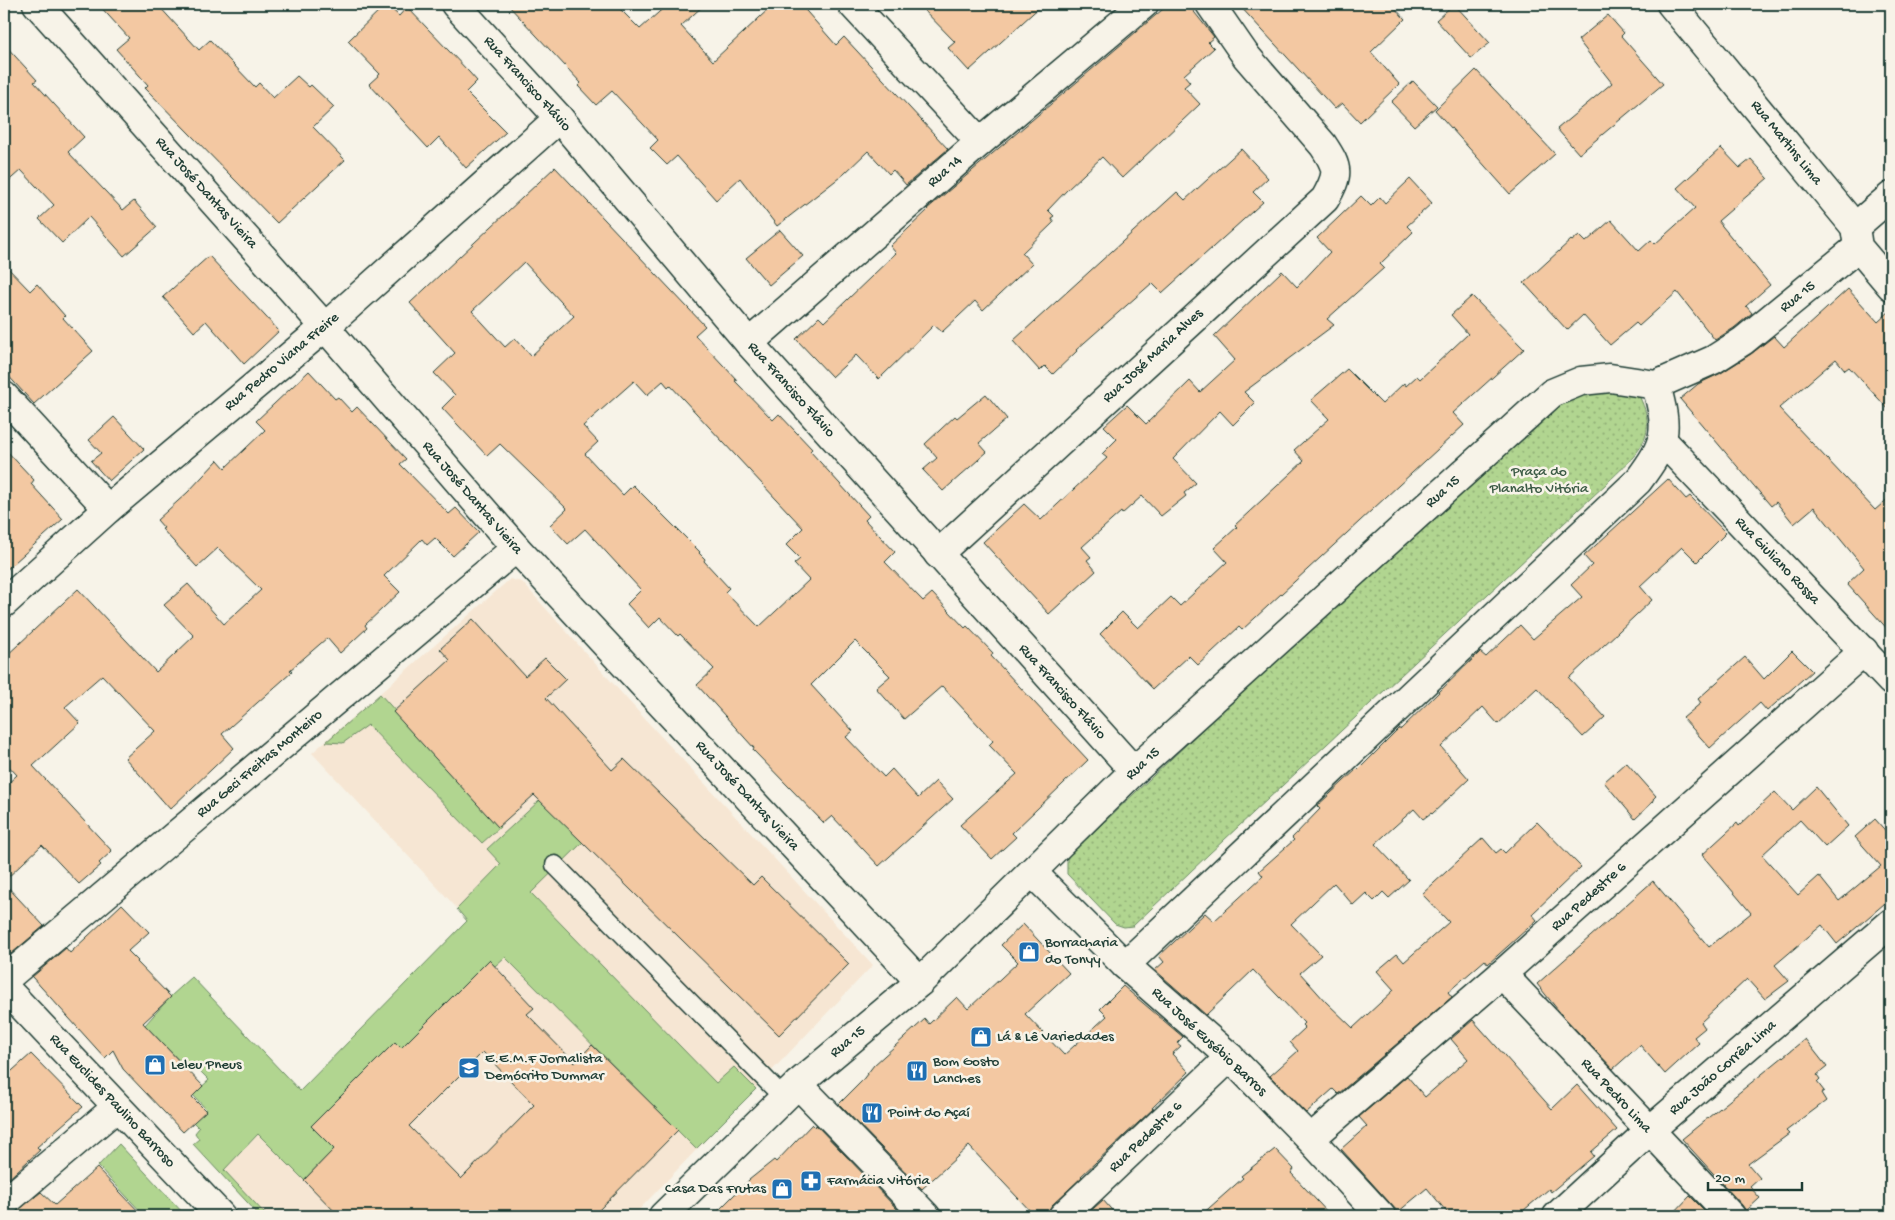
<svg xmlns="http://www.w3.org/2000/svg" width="1895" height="1220" viewBox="0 0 1895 1220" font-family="'Gochi Hand',sans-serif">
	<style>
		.built { fill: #f6e6d3 }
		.grass { fill: #b1d590; stroke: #688962 }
		.park { fill: url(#park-dots); stroke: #688962 }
		.building { fill: #f3c8a2; stroke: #1f3d34; fill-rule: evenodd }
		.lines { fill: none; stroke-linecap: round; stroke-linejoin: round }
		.service-casing { stroke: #1f3d34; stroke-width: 21 }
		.minor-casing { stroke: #1f3d34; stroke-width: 31 }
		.service { stroke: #f7f3e8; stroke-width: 18 }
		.minor { stroke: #f7f3e8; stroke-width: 28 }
		.labels { text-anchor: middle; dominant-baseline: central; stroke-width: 5; stroke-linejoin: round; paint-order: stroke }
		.street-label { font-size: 15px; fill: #1f3d34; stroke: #f7f3e8 }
		.park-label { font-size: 15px; fill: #3c5b46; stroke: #f7f3e8 }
		.poi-label { font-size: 15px; fill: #1f3d34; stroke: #f7f3e8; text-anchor: start }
	</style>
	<defs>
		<pattern id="park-dots" width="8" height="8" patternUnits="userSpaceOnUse" patternTransform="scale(1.25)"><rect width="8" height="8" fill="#b1d590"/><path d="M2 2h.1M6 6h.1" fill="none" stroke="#8fae76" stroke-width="1.8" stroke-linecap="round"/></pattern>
	</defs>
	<rect width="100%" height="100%" fill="#f7f3e8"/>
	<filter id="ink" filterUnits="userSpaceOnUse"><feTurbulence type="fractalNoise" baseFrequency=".02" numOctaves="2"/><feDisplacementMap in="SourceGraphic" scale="10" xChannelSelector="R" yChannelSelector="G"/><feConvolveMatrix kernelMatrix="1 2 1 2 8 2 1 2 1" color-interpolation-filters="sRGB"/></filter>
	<g filter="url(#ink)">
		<polygon class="built" points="510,579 522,582 644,718 873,965 633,1216 260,1216 220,1173 468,920 312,753"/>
		<g class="grass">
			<polygon points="380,694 500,827 482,843 368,725 343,743 326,742"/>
			<polygon points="552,789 586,839 531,893 716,1083 734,1067 756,1089 696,1149 505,957 495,966 489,960 401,1048 395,1042 311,1126 334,1149 304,1180 258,1134 224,1170 267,1216 260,1216 193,1144 199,1139 195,1133 199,1128 193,1122 206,1109 193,1095 209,1080 197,1068 190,1072 145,1025 171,996 192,977 300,1091 467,921 457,909 501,864 487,849"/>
			<polygon points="119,1144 184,1214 181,1216 145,1216 98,1166"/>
		</g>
		<path class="park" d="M1587,389L1638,394C1662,438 1635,455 1606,484L1209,854L1133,926L1124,927L1115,924L1067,874V857L1240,694L1555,404Z"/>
		<g class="building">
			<polygon points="98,4 157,4 199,50 210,40 255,87 259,83 273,98 297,76 309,87 311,85 334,107 313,127 345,160 277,223 145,88 148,85 116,49 129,38"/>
			<polygon points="386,4 399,16 407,7 469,72 477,81 466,92 506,132 466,168 439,137 428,148 369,84 380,74 348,41"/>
			<polygon points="507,4 615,4 640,29 668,4 705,4 681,26 713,61 774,4 800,4 836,45 844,37 948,149 906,185 893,170 889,174 868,151 844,174 777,226 740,178 716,200 677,156 667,165 650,148 658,140 612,91 596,105 578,86 581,83"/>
			<polygon points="918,4 1043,4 969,71 948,48 955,42"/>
			<polygon points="1169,4 1177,4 1191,8 1214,37 1208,42 1214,48 1184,75 1190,82 1184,87 1200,104 1122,178 1102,157 1067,190 1048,210 1054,216 1051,218 1054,222 1022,253 1032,264 983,310 975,301 942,332 934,325 879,379 856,355 832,377 796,339 819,317 824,322 896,253 890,246 928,210 927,209"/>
			<polygon points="1238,4 1391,4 1405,19 1371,52 1399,84 1360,122 1342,103 1335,109"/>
			<polygon points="1454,4 1490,43 1471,58 1436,20"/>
			<polygon points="1608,15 1624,33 1621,36 1663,84 1579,154 1557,129 1612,83 1578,40"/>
			<polygon points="4,44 37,80 34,82 84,137 68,152 123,210 134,201 157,227 124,256 89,217 62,243 39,219 54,205 21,170 4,185"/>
			<polygon points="1476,70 1555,154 1510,194 1435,110"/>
			<polygon points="1413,81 1437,106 1414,126 1391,102"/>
			<polygon points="1721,148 1740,168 1751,159 1768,178 1718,221 1770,285 1746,306 1752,313 1734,328 1715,340 1677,292 1639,326 1636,323 1610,345 1583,315 1567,330 1524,283 1571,240 1572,241 1579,235 1586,242 1611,220 1639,251 1651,240 1655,244 1695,208 1677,188"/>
			<polygon points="1241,149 1268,178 1253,192 1263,202 1162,293 1152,283 1076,350 1077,351 1053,374 1045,366 1040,371 1013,341 1177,192 1185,200"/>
			<path d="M555,167L705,326L695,335L737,380L735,381L773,420L779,414L812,449L810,451L869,516L865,520L895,552L885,562L923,601L932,593L965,628L967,626L993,653L991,656L1088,760L1012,833L1016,837L992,859L960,825L1017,774L989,745L993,741L942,686L904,719L876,688L890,676L855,641L811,685L853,731L846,737L884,777L892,769L918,798L936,781L953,799L879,866L832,816L824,823L753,750L754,748L697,685L714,669L680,634L678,636L660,617L649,628L627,604L641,590L585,529L568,544L550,525L567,509L500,444L487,456L442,408L455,395L434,373L455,353L410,303ZM524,262L574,316L531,356L515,338L505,347L472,311ZM634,381L647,395L663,381L668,387L670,385L803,528L786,545L800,559L794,564L809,580L759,627L725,592L729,588L704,561L705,559L699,553L700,552L633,485L623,495L585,454L598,442L583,426Z"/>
			<polygon points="1410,179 1432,203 1407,226 1413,232 1380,264 1384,268 1327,319 1334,325 1244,392 1255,403 1233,425 1220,411 1173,459 1196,483 1184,493 1186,496 1161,516 1142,496 1122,514 1121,512 1082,547 1091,557 1087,560 1096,571 1049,614 983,542 1024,504 1041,520 1107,458 1102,454 1117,439 1104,426 1127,405 1146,424 1190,381 1200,392 1235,360 1214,336 1282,271 1297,287 1330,252 1317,238 1361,196 1371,206 1380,197 1385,203"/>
			<polygon points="780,230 803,256 769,285 746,258"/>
			<polygon points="209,256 279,331 244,364 206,321 194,332 163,297"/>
			<polygon points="4,264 30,291 37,284 65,316 63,318 93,351 34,404 4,371"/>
			<polygon points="1848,289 1878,322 1891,310 1891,412 1849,367 1845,370 1836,359 1779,408 1875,510 1891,496 1891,633 1847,584 1864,568 1814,507 1794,524 1776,502 1771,506 1680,399 1698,384 1721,373 1751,354 1774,336 1784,347"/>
			<polygon points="1472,296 1524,349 1453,413 1464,425 1242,630 1239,627 1198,665 1189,656 1153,689 1100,634 1122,612 1138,628 1171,597 1180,606 1227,562 1214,548 1237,527 1235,525 1304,461 1294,450 1329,419 1311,400 1347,369 1382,404 1404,383 1406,386 1417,376 1420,379 1468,334 1451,315"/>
			<polygon points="309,371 335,399 338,397 352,412 357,407 406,459 400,464 449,514 456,508 479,532 453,556 435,538 427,545 422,539 384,576 400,592 365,625 367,628 340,653 327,638 290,670 292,672 222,734 234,748 170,809 125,758 155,731 102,675 65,707 80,723 33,766 112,851 99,863 101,865 79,884 42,845 4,881 4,787 17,775 4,761 4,658 78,589 156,672 194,636 164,605 188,584 224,624 261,590 218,548 197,567 162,529 164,528 157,520 188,492 218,460 225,468 265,430 256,421"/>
			<polygon points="986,394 1007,419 979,443 987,452 943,491 923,470 937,458 925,444 955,416 957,418"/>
			<polygon points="114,417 144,449 109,481 91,461 101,453 89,440"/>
			<polygon points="4,448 34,480 31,484 63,519 4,572"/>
			<polygon points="1668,479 1686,499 1690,496 1726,533 1697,562 1682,547 1640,586 1652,600 1569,678 1605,717 1583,737 1537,688 1498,724 1483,707 1441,747 1469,779 1432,814 1431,813 1423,819 1414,809 1375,844 1409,880 1389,898 1383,892 1374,901 1366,893 1353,905 1334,883 1291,924 1321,955 1300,973 1325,1001 1353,1028 1394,990 1377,971 1397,954 1404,962 1449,922 1422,894 1483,838 1496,853 1501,849 1505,853 1537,822 1581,867 1532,914 1537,920 1488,964 1485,960 1448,992 1452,997 1338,1094 1333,1089 1306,1113 1270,1076 1298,1051 1290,1042 1305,1028 1302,1025 1304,1023 1253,970 1206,1015 1155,970 1164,962 1159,956 1205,913 1214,921 1263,876 1259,871 1294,840 1292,838 1320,809 1317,806 1357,769 1358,770 1400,728 1400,730 1480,652 1486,657 1520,625 1533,639 1582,597 1571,585 1592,565 1584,556"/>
			<polygon points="473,619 525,676 545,658 566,679 546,698 612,770 624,759 753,885 761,877 849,964 779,1035 534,795 498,827 393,712 450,660 440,649"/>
			<polygon points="1792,651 1812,671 1767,711 1760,703 1710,748 1683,718 1701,703 1698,699 1745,657 1764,679"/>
			<polygon points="1626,762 1656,796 1653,799 1654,801 1635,819 1604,782"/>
			<polygon points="1816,787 1848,826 1825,847 1800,820 1762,855 1798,895 1819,876 1839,901 1881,866 1855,837 1875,819 1891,837 1891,898 1837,944 1822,925 1775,965 1789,981 1765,999 1747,979 1701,1022 1705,1028 1694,1037 1699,1043 1665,1074 1640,1045 1613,1069 1562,1015 1537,984 1653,881 1709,947 1751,913 1702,855 1737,823 1739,826 1775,792 1792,810"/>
			<polygon points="4,883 44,926 11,954 4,947"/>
			<polygon points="122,904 149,932 128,951 138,961 137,962 171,997 143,1023 203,1086 192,1097 206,1111 183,1132 123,1069 113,1050 105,1058 32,977 66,948 70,953"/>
			<polygon points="1023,924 1069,973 1025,1014 1064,1055 1107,1016 1100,1009 1123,986 1183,1037 1177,1043 1181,1046 1172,1054 1189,1072 1152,1108 1153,1109 1081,1176 1082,1177 1052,1205 1048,1211 1048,1216 1035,1216 969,1146 922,1189 839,1104 861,1082 874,1065 925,1019 929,1024 957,997 968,1009 1018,962 1001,945"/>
			<path d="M489,960L534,1008L527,1014L575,1063L592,1045L678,1130L593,1216H339L304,1180L334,1149L311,1126L395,1042L401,1048ZM483,1052L534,1105L461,1179L409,1126Z"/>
			<polygon points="1473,1020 1552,1109 1577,1085 1617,1130 1591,1152 1594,1156 1551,1192 1549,1189 1517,1216 1450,1216 1427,1188 1398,1212 1341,1149 1367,1126 1359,1117 1407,1076 1425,1097 1468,1059 1451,1039"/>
			<polygon points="1805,1039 1827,1067 1817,1075 1820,1079 1817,1082 1824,1091 1821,1093 1826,1101 1786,1131 1789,1134 1748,1164 1760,1178 1750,1187 1760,1198 1746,1211 1742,1205 1682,1139"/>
			<polygon points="31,1054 83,1107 37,1147 40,1150 4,1183 4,1078"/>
			<polygon points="812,1124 815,1127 816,1125 899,1211 893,1216 713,1216 749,1180 774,1160 776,1162"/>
			<polygon points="1275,1149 1294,1169 1291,1173 1331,1216 1200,1216 1243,1178 1241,1176"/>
			<polygon points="97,1168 143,1216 11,1216 41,1192 55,1205"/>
			<polygon points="1690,1196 1710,1216 1671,1216"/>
			<polygon points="1103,1200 1117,1216 1085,1216"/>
		</g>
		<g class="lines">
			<g class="service-casing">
				<polyline id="service" points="555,865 784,1098"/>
			</g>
			<g class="minor-casing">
				<g id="minor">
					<polyline points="37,4 325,327 516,548 920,982"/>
					<polyline points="455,4 559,118 749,343 1134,771"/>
					<polyline points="852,4 980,142"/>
					<polyline points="1671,4 1855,227 1858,247 1891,286"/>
					<polyline points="1855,227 1891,196"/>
					<polyline points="749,343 980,142 1144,4"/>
					<polyline points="4,396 108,509"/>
					<polyline points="1663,441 1891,681"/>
					<path d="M938,554L1325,199C1339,174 1339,169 1323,145L1246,56L1210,4"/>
					<polyline points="4,603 108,509 325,327 559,118"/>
					<polyline points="1032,872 1125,965 1230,1057 1310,1139 1381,1216"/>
					<path d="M1125,965L1638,481C1667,442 1669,432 1656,385"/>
					<polyline points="1502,974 1731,1216"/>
					<polyline points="4,980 516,548"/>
					<polyline points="4,987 221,1216"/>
					<polyline points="798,1084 926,1216"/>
					<polyline points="1310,1139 1502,974 1864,651"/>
					<polyline points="4,1203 117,1107"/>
					<polyline points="663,1216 798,1084 920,982 1134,771 1552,393 1581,381 1610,378 1656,385 1713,360 1743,341 1858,247"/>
					<polyline points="1063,1216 1230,1057"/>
					<polyline points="1557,1216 1649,1131 1891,923"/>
				</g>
			</g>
			<use href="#service" class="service"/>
			<use href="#minor" class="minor"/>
		</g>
	</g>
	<defs>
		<g id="shop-square" transform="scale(1.125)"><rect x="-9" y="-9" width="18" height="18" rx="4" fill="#1f6fb2" stroke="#f7f3e8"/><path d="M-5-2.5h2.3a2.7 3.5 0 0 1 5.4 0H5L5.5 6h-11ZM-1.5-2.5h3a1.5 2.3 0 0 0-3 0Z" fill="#fff"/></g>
		<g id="school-square" transform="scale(1.125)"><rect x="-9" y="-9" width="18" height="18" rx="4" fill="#1f6fb2" stroke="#f7f3e8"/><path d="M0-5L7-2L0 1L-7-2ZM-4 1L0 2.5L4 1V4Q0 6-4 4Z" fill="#fff"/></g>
		<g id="restaurant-square" transform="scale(1.125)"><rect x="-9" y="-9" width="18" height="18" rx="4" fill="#1f6fb2" stroke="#f7f3e8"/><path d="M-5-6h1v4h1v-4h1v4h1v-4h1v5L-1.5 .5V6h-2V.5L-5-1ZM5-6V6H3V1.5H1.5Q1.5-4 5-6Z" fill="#fff"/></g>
		<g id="pharmacy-square" transform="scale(1.125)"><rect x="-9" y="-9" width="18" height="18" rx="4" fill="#1f6fb2" stroke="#f7f3e8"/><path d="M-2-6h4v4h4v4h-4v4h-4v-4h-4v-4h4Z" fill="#fff"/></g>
	</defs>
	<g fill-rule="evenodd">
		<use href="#shop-square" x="1029" y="952"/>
		<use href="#shop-square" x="981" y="1037"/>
		<use href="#shop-square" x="155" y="1065"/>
		<use href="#school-square" x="469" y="1068"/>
		<use href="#restaurant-square" x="917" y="1071"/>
		<use href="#restaurant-square" x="872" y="1113"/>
		<use href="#pharmacy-square" x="811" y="1181"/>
		<use href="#shop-square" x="782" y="1189"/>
	</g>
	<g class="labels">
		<g class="street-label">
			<text transform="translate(527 84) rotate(48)">Rua Francisco Flávio</text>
			<text transform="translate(1786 143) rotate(51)">Rua Martins Lima</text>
			<text transform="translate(945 172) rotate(-41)">Rua 14</text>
			<text transform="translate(206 193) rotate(48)">Rua José Dantas Vieira</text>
			<text transform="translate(1798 297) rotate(-39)">Rua 15</text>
			<text transform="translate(1153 356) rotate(-43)">Rua José Maria Alves</text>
			<text transform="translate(282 362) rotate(-40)">Rua Pedro Viana Freire</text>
			<text transform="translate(791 390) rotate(48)">Rua Francisco Flávio</text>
			<text transform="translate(1443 492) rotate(-42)">Rua 15</text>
			<text transform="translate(472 498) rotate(49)">Rua José Dantas Vieira</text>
			<text transform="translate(1777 561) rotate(46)">Rua Giuliano Rossa</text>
			<text transform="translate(1062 692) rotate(48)">Rua Francisco Flávio</text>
			<text transform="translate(260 764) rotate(-40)">Rua Geci Freitas Monteiro</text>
			<text transform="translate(1143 764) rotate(-43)">Rua 15</text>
			<text transform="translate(747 796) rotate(47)">Rua José Dantas Vieira</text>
			<text transform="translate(1589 897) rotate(-42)">Rua Pedestre 6</text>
			<text transform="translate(848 1042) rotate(-40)">Rua 15</text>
			<text transform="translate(1209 1042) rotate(43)">Rua José Eusébio Barros</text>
			<text transform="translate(1723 1068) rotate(-41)">Rua João Corrêa Lima</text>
			<text transform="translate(1616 1096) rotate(47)">Rua Pedro Lima</text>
			<text transform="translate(112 1101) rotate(47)">Rua Euclides Paulino Barroso</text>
			<text transform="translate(1146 1137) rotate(-44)">Rua Pedestre 6</text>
		</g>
		<g class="park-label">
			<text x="1539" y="472">Praça do<tspan x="1539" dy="17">Planalto Vitória</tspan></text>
		</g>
		<g class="poi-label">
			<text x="1045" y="943">Borracharia<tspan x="1045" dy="17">do Tonyy</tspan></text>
			<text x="997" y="1037">Lá &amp; Lê Variedades</text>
			<text x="485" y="1059">E.E.M.F Jornalista<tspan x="485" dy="17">Demócrito Dummar</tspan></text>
			<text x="933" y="1062">Bom Gosto<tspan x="933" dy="17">Lanches</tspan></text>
			<text x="171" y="1065">Leleu Pneus</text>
			<text x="888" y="1113">Point do Açaí</text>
			<text x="827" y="1181">Farmácia Vitória</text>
			<text x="766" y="1189" text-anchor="end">Casa Das Frutas</text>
		</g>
	</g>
	<rect width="1895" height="1220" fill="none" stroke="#f7f3e8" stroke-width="20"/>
	<rect x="10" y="10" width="1875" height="1200" fill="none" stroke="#1f3d34" stroke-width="2" filter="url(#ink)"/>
	<path d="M1708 1182v8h94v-8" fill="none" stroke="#1f3d34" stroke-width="2.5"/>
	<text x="1715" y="1182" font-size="15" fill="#1f3d34" stroke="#f7f3e8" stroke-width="4" paint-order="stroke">20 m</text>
</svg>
